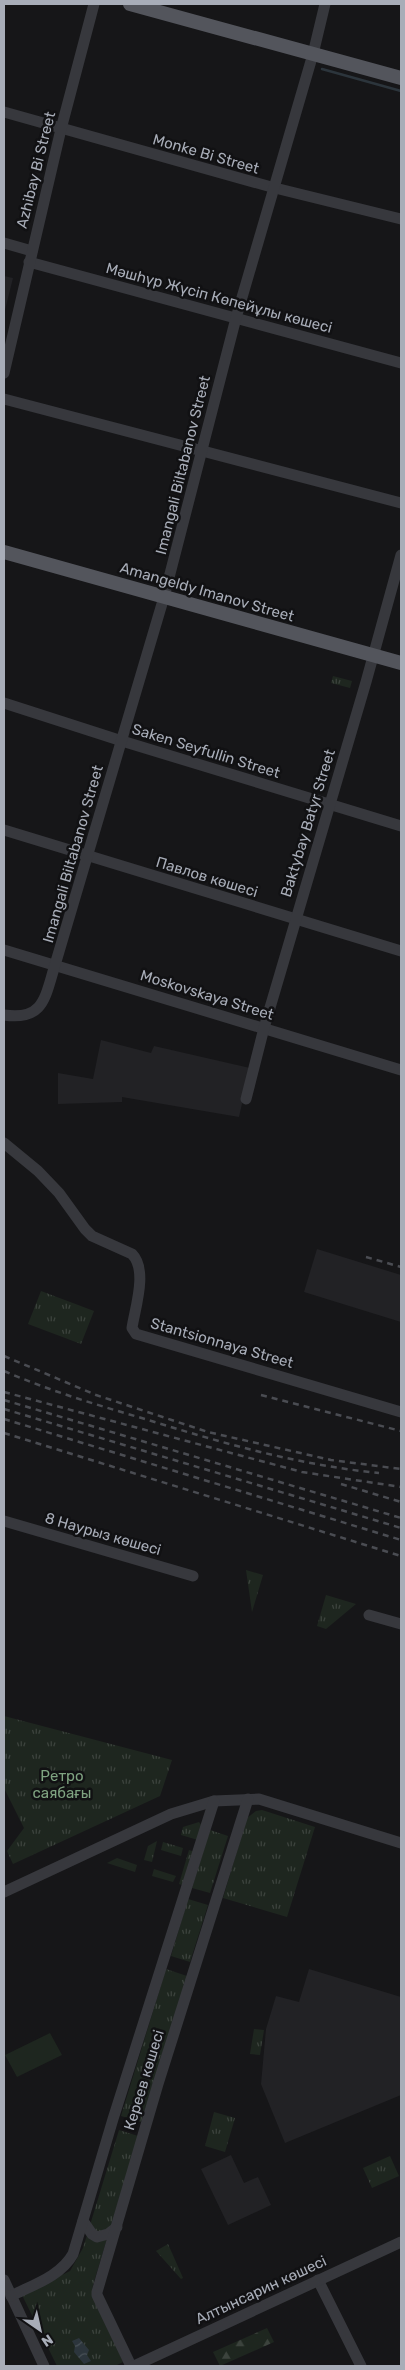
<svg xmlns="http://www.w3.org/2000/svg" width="405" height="2370" viewBox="0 0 405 2370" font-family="Rubik,sans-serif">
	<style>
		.built { fill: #222225 }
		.grass { fill: url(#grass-tufts) }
		.forest { fill: url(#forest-firs) }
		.pitch { fill: #1e261f }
		.water { fill: url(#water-waves) }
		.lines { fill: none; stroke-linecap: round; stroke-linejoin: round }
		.stream { stroke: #2c353c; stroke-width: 2.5 }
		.minor { stroke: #37383d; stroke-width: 11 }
		.major { stroke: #53555c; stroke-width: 14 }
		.rail { stroke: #4a4c52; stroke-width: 2.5; stroke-dasharray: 6 5; stroke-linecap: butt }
		.labels { text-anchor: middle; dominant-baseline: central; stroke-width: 5; stroke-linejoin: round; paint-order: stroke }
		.street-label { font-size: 15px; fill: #a8adb8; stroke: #111113 }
		.park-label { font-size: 15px; fill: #7fa381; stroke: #111113 }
	</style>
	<defs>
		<pattern id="grass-tufts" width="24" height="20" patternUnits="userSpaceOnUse" patternTransform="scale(1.25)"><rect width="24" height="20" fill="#1e261f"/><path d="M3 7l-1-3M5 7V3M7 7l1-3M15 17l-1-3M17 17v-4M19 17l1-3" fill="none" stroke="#3c433d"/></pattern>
		<pattern id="forest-firs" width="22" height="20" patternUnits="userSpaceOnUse" patternTransform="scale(1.25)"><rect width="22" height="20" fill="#1e261f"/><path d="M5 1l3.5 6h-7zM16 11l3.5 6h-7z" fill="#3c433d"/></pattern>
		<pattern id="water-waves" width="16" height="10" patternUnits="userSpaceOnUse" patternTransform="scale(1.25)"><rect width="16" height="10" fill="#2c353c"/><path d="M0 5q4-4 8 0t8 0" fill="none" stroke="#485056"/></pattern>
	</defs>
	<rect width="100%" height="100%" fill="#161618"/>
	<g class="built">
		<polygon points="4,276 13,278 4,314"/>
		<polygon points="101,1040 151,1053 154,1046 250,1068 239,1117 122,1097 122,1102 58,1104 58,1073 93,1079"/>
		<polygon points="317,1249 401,1275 401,1322 304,1292"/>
		<polygon points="309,1969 401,1997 401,2095 285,2143 261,2084 266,2029 276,1996 299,2002"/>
		<polygon points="231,2155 244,2183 258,2177 271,2205 228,2225 201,2169"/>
	</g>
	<g class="grass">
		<polygon points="333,676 352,681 350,688 331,683"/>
		<polygon points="41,1291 94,1311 81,1344 28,1324"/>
		<polygon points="246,1570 263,1575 252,1612"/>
		<polygon points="326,1595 356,1604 326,1629 317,1626"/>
		<polygon points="4,1716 172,1760 160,1796 13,1864 7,1851 24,1828 4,1788"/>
		<polygon points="262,1810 315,1827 287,1917 223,1898 247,1818 256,1811"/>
		<polygon points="199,1822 202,1826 198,1840 181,1835 183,1827"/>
		<polygon points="210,1830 228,1836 210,1893 192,1888"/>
		<polygon points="157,1841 152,1862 144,1860 148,1846"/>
		<polygon points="163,1842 183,1848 181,1856 161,1850"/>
		<polygon points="189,1850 195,1852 185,1886 179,1884"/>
		<polygon points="117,1858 137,1865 135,1872 107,1863"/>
		<polygon points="154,1869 176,1876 173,1882 152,1876"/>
		<polygon points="188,1899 208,1905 190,1962 171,1956"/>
		<polygon points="166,1969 187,1976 141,2122 121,2116"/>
		<polygon points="254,2029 264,2030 260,2055 250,2054"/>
		<polygon points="214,2112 235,2118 225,2152 205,2146"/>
		<polygon points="119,2130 138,2136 93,2285 92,2292 123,2362 115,2366 57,2366 22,2295 70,2271 83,2248"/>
		<polygon points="390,2156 399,2176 372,2188 363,2168"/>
		<polygon points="168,2244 183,2278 181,2279 156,2251"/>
	</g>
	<polygon class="forest" points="267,2328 274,2342 220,2366 213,2352"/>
	<polygon class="pitch" points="50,2033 62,2055 17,2077 5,2055"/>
	<polygon class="water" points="79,2338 89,2350 87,2355 91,2361 84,2364 74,2352 75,2346 72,2341"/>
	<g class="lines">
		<polyline class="stream" points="322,69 401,91"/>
		<g class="minor">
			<polyline points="4,112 275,188 401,219"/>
			<polyline points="4,243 32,251"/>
			<polyline points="29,262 401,363"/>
			<polyline points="4,373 61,129 94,4"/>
			<polyline points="4,399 401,503"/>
			<polyline points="4,703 122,741 401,826"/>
			<polyline points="4,830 401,951"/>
			<polyline points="4,950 401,1070"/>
			<path d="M4,1015C44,1021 45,997 55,965L164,597L236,318L313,54L325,4"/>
			<polyline points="246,1099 264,1028 366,682 401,555"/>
			<path d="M4,1143L38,1171L59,1193L85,1229L92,1236L132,1254C148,1270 135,1308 132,1328L136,1334L401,1412"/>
			<polyline points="4,1521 193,1576"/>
			<polyline points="369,1615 401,1624"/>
			<polyline points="4,1892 171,1814 214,1801 259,1799 401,1843"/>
			<polyline points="83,2221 92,2234 97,2237 108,2234 117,2227"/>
			<polyline points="4,2280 44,2366"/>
			<polyline points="318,2280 361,2366"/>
			<path d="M11,2296C33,2285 61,2276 73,2254L113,2119L214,1801"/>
			<polyline points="131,2366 97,2295 97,2292 158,2084 248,1799"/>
			<polyline points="134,2366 401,2242"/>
		</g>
		<g class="major">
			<polyline points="130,4 401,78"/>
			<polyline points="4,552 401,663"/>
		</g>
		<g class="rail">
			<polyline points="366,1257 401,1267"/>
			<polyline points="4,1356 96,1395 208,1432 331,1460 401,1469"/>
			<path d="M4,1371C50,1391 97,1405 145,1419C222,1443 298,1465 379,1473"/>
			<polyline points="4,1392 302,1472 401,1487"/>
			<polyline points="261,1395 401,1431"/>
			<polyline points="4,1400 401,1518"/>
			<polyline points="4,1409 401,1528"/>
			<polyline points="4,1419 401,1540"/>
			<polyline points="4,1433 401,1556"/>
			<polyline points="341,1484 401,1502"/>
		</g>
	</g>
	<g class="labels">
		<g class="street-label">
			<text transform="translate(206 154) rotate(16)">Monke Bi Street</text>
			<text transform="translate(36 170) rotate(-76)">Azhibay Bi Street</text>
			<text transform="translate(219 298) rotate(15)">Мәшһүр Жүсіп Көпейұлы көшесі</text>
			<text transform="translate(183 465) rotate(-76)">Imangali Biltabanov Street</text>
			<text transform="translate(207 592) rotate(16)">Amangeldy Imanov Street</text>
			<text transform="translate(206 751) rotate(17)">Saken Seyfullin Street</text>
			<text transform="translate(308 823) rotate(-73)">Baktybay Batyr Street</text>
			<text transform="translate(73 854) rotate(-74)">Imangali Biltabanov Street</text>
			<text transform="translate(207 877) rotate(17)">Павлов көшесі</text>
			<text transform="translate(207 995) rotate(17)">Moskovskaya Street</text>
			<text transform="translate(222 1343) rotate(16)">Stantsionnaya Street</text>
			<text transform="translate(103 1534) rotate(16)">8 Наурыз көшесі</text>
			<text transform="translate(144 2080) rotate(-73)">Кереев көшесі</text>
			<text transform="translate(261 2290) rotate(-25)">Алтынсарин көшесі</text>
		</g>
		<g class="park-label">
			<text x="62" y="1776">Ретро<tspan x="62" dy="17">саябағы</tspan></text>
		</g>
	</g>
	<rect width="405" height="2370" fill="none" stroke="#a8adb8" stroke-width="10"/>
	<g transform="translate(40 2330) rotate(146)" stroke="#111113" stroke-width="4" paint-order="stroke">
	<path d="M0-4L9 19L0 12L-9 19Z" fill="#a8adb8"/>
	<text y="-8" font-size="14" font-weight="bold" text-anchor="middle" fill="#a8adb8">N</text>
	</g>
</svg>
